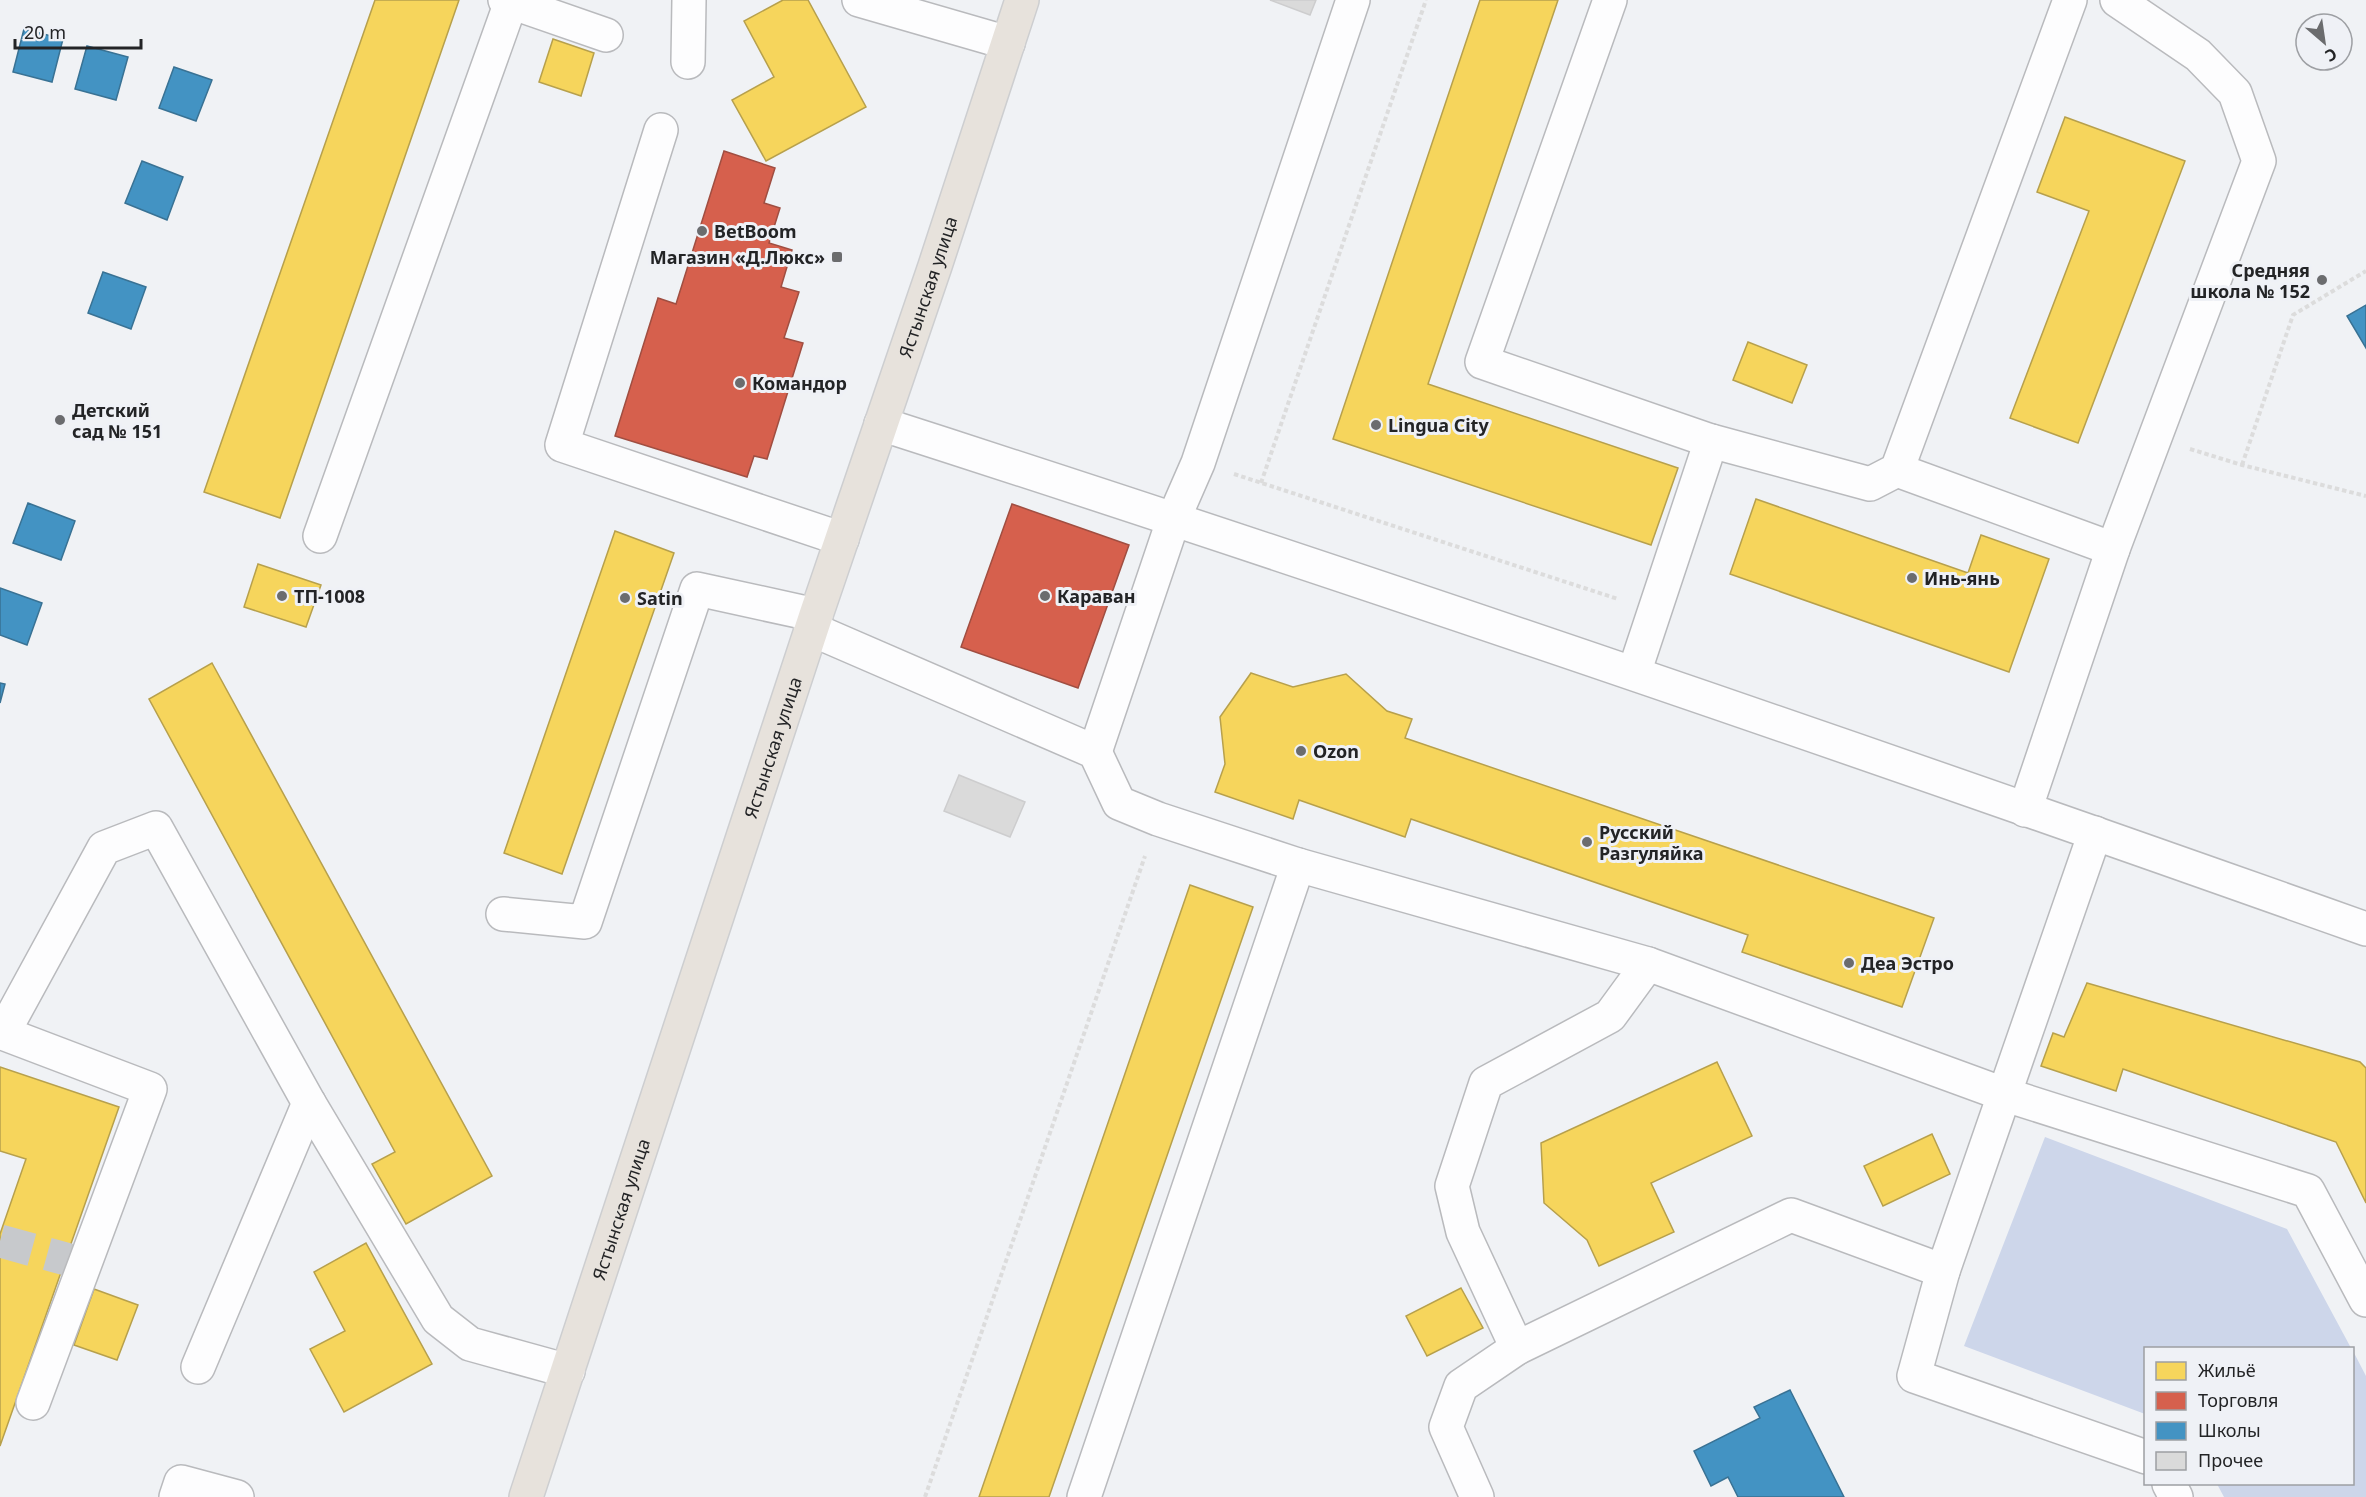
<svg xmlns="http://www.w3.org/2000/svg" width="2366" height="1497" viewBox="0 0 2366 1497" font-family="'Noto Sans',sans-serif">
	<style>
		.green { fill: #cdd6ea }
		.homes { fill: #f6d55c; stroke: #b7a04c; stroke-width: 1.5 }
		.shops { fill: #d6604d; stroke: #a04e41; stroke-width: 1.5 }
		.schools { fill: #4393c3; stroke: #397294; stroke-width: 1.5 }
		.building { fill: #dadada; stroke: #cdcdce; stroke-width: 1.5 }
		.lines { fill: none; stroke-linecap: round; stroke-linejoin: round }
		.minor-tunnel { stroke: #c7c9cc; stroke-width: 33; stroke-dasharray: 33 16; stroke-linecap: butt }
		.minor-casing { stroke: #b9babd; stroke-width: 36 }
		.major-casing { stroke: #cdced0; stroke-width: 36 }
		.path { stroke: #dcdcdc; stroke-width: 4; stroke-dasharray: 4.5 3; stroke-linecap: butt }
		.minor { stroke: #fdfdfe; stroke-width: 33 }
		.major { stroke: #e7e2dc; stroke-width: 33 }
		.poi-dot { fill: #6b6c6e; stroke: #eff1f6; stroke-width: 2 }
		.labels { text-anchor: middle; dominant-baseline: central; stroke-width: 6; stroke-linejoin: round; paint-order: stroke }
		.poi-label { font-size: 18px; font-weight: bold; fill: #232426; stroke: #eff1f6; text-anchor: start }
		.street-label { font-size: 18px; fill: #232426; stroke: #eff1f6 }
	</style>
	<rect width="100%" height="100%" fill="#f0f2f5"/>
	<g class="green">
		<polygon points="2045,1137 2287,1229 2351,1348 2146,1348 2145,1414 1964,1346"/>
		<polygon points="2353,1351 2366,1376 2366,1497 2224,1497 2217,1484 2352,1484"/>
	</g>
	<g class="homes">
		<polygon points="375,0 459,0 280,518 204,492"/>
		<polygon points="783,0 808,0 866,107 766,161 732,100 774,77 744,21"/>
		<polygon points="1480,0 1558,0 1428,384 1678,468 1651,545 1333,439"/>
		<polygon points="553,39 594,53 581,96 539,82"/>
		<polygon points="2065,117 2185,161 2078,443 2010,418 2089,211 2037,192"/>
		<polygon points="1748,342 1807,365 1792,403 1733,380"/>
		<polygon points="1756,499 1968,573 1981,535 2049,559 2009,672 1730,574"/>
		<polygon points="615,531 674,553 562,874 504,853"/>
		<polygon points="258,564 321,585 306,627 244,607"/>
		<polygon points="212,663 492,1176 406,1224 372,1164 395,1152 149,699"/>
		<polygon points="1251,673 1293,687 1346,674 1387,711 1412,719 1405,738 1934,918 1902,1007 1742,952 1748,935 1411,819 1405,837 1299,800 1293,819 1215,792 1225,764 1220,717"/>
		<polygon points="1190,885 1253,907 1049,1497 979,1497"/>
		<polygon points="2087,983 2360,1062 2366,1068 2366,1203 2336,1142 2123,1069 2116,1091 2041,1066 2053,1033 2064,1037"/>
		<polygon points="1717,1062 1752,1136 1651,1183 1674,1232 1599,1266 1587,1240 1544,1203 1541,1143"/>
		<polygon points="0,1067 119,1107 0,1446 0,1234 26,1159 0,1151"/>
		<polygon points="1932,1134 1950,1174 1883,1206 1864,1166"/>
		<polygon points="366,1243 432,1364 344,1412 310,1349 345,1331 314,1272"/>
		<polygon points="1461,1288 1483,1328 1427,1356 1406,1316"/>
		<polygon points="94,1289 138,1305 117,1360 74,1345"/>
	</g>
	<g class="shops">
		<polygon points="724,151 775,168 764,203 780,208 769,243 792,250 781,287 799,292 784,338 803,343 767,459 754,456 747,477 615,436 658,298 676,304"/>
		<polygon points="1012,504 1129,545 1078,688 961,647"/>
	</g>
	<g class="schools">
		<polygon points="24,29 63,39 52,82 13,72"/>
		<polygon points="87,46 128,57 116,100 75,89"/>
		<polygon points="174,67 212,80 196,121 159,108"/>
		<polygon points="142,161 183,177 167,220 125,203"/>
		<polygon points="103,272 146,287 131,329 88,313"/>
		<polygon points="2366,305 2366,348 2347,316"/>
		<polygon points="28,503 75,521 61,560 13,543"/>
		<polygon points="0,588 42,603 27,645 0,635"/>
		<polygon points="0,683 5,684 0,703"/>
		<polygon points="1790,1390 1844,1497 1738,1497 1728,1477 1711,1486 1694,1451 1760,1418 1754,1407"/>
	</g>
	<g class="building">
		<polygon points="1270,0 1316,0 1310,15"/>
		<polygon points="959,775 1025,802 1010,837 944,811"/>
	</g>
	<g class="lines">
		<polyline class="minor-tunnel" points="0,1241 84,1264"/>
		<g class="minor-casing">
			<g id="minor">
				<polyline points="505,0 606,35"/>
				<polyline points="859,0 1008,43"/>
				<polyline points="1610,0 1482,362 1711,441 1870,484 1897,470 2070,0"/>
				<polyline points="688,62 689,0"/>
				<polyline points="661,130 562,445 842,539"/>
				<path d="M881,424C1379,584 1873,754 2366,929"/>
				<polyline points="1897,470 2113,549"/>
				<polyline points="320,536 511,2"/>
				<polyline points="811,629 1095,752 1119,803 1158,819 1298,865 1648,964 2006,1095 2308,1191 2366,1300"/>
				<polyline points="1634,673 1711,441"/>
				<polyline points="1095,752 1174,518 1198,463 1353,0"/>
				<polyline points="2025,810 2113,549 2259,161 2235,93 2198,55 2117,0"/>
				<polyline points="2095,833 1943,1271 1914,1376 2146,1457"/>
				<polyline points="503,914 585,922 697,589 816,615"/>
				<polyline points="0,1032 150,1089 33,1403"/>
				<polyline points="3,1033 104,848 156,828 309,1103 438,1319 470,1344 568,1371"/>
				<polyline points="1517,1348 1463,1232 1452,1186 1486,1083 1610,1016 1648,964"/>
				<polyline points="198,1367 309,1103"/>
				<polyline points="2169,1484 2176,1497"/>
				<polyline points="176,1497 181,1482 237,1497"/>
				<polyline points="1084,1497 1298,865"/>
				<polyline points="1477,1497 1446,1427 1461,1386 1517,1348 1791,1215 1943,1271"/>
			</g>
		</g>
		<g class="major-casing">
			<g id="major">
				<path id="s1" d="M526,1497L816,615L935,266L1022,0"/>
			</g>
		</g>
		<g class="path">
			<polyline points="2190,449 2242,465 2366,496"/>
			<polyline points="2242,465 2293,315 2366,271"/>
			<polyline points="1234,474 1618,599"/>
			<polyline points="1261,483 1426,0"/>
			<polyline points="925,1497 1145,856"/>
		</g>
		<use href="#minor" class="minor"/>
		<use href="#major" class="major"/>
	</g>
	<g class="poi-dot">
		<circle cx="702" cy="231" r="6"/>
		<rect x="831" y="251" width="12" height="12" rx="3"/>
		<circle cx="2322" cy="280" r="6"/>
		<circle cx="740" cy="383" r="6"/>
		<circle cx="60" cy="420" r="6"/>
		<circle cx="1376" cy="425" r="6"/>
		<circle cx="1912" cy="578" r="6"/>
		<circle cx="282" cy="596" r="6"/>
		<circle cx="1045" cy="596" r="6"/>
		<circle cx="625" cy="598" r="6"/>
		<circle cx="1301" cy="751" r="6"/>
		<circle cx="1587" cy="842" r="6"/>
		<circle cx="1849" cy="963" r="6"/>
	</g>
	<g class="labels">
		<g class="poi-label">
			<text x="714" y="231">BetBoom</text>
			<text x="825" y="257" text-anchor="end">Магазин «Д.Люкс»</text>
			<text x="2310" y="270" text-anchor="end">Средняя<tspan x="2310" dy="21">школа № 152</tspan></text>
			<text x="752" y="383">Командор</text>
			<text x="72" y="410">Детский<tspan x="72" dy="21">сад № 151</tspan></text>
			<text x="1388" y="425">Lingua City</text>
			<text x="1924" y="578">Инь-янь</text>
			<text x="294" y="596">ТП-1008</text>
			<text x="1057" y="596">Караван</text>
			<text x="637" y="598">Satin</text>
			<text x="1313" y="751">Ozon</text>
			<text x="1599" y="832">Русский<tspan x="1599" dy="21">Разгуляйка</tspan></text>
			<text x="1861" y="963">Деа Эстро</text>
		</g>
		<g class="street-label">
			<text stroke="none"><textPath href="#s1" startOffset="1275">Ястынская улица</textPath></text>
			<text stroke="none"><textPath href="#s1" startOffset="789">Ястынская улица</textPath></text>
			<text stroke="none"><textPath href="#s1" startOffset="303">Ястынская улица</textPath></text>
		</g>
	</g>
	<rect x="2144" y="1347" width="210" height="138" fill="#eff1f6" stroke="#9d9fa3" stroke-width="1.5"/>
	<rect x="2156" y="1362" width="30" height="18" fill="#f6d55c" stroke="#9d9fa3" stroke-width="1.5"/>
	<text x="2198" y="1377" font-size="18" fill="#232426">Жильё</text>
	<rect x="2156" y="1392" width="30" height="18" fill="#d6604d" stroke="#9d9fa3" stroke-width="1.5"/>
	<text x="2198" y="1407" font-size="18" fill="#232426">Торговля</text>
	<rect x="2156" y="1422" width="30" height="18" fill="#4393c3" stroke="#9d9fa3" stroke-width="1.5"/>
	<text x="2198" y="1437" font-size="18" fill="#232426">Школы</text>
	<rect x="2156" y="1452" width="30" height="18" fill="#dadada" stroke="#9d9fa3" stroke-width="1.5"/>
	<text x="2198" y="1467" font-size="18" fill="#232426">Прочее</text>
	<g transform="translate(2324 42) rotate(151)"><circle r="28" fill="#eff1f6" stroke="#9d9fa3" stroke-width="1.5"/>
	<path d="M0-4.5L10 22L0 15L-10 22Z" fill="#6b6c6e"/>
	<text y="-9" font-size="16" font-weight="bold" text-anchor="middle" fill="#232426">С</text>
	</g>
	<path d="M15 39v9h126v-9" fill="none" stroke="#232426" stroke-width="3"/>
	<text x="24" y="39" font-size="18" fill="#232426" stroke="#eff1f6" stroke-width="4.5" paint-order="stroke">20 m</text>
</svg>
